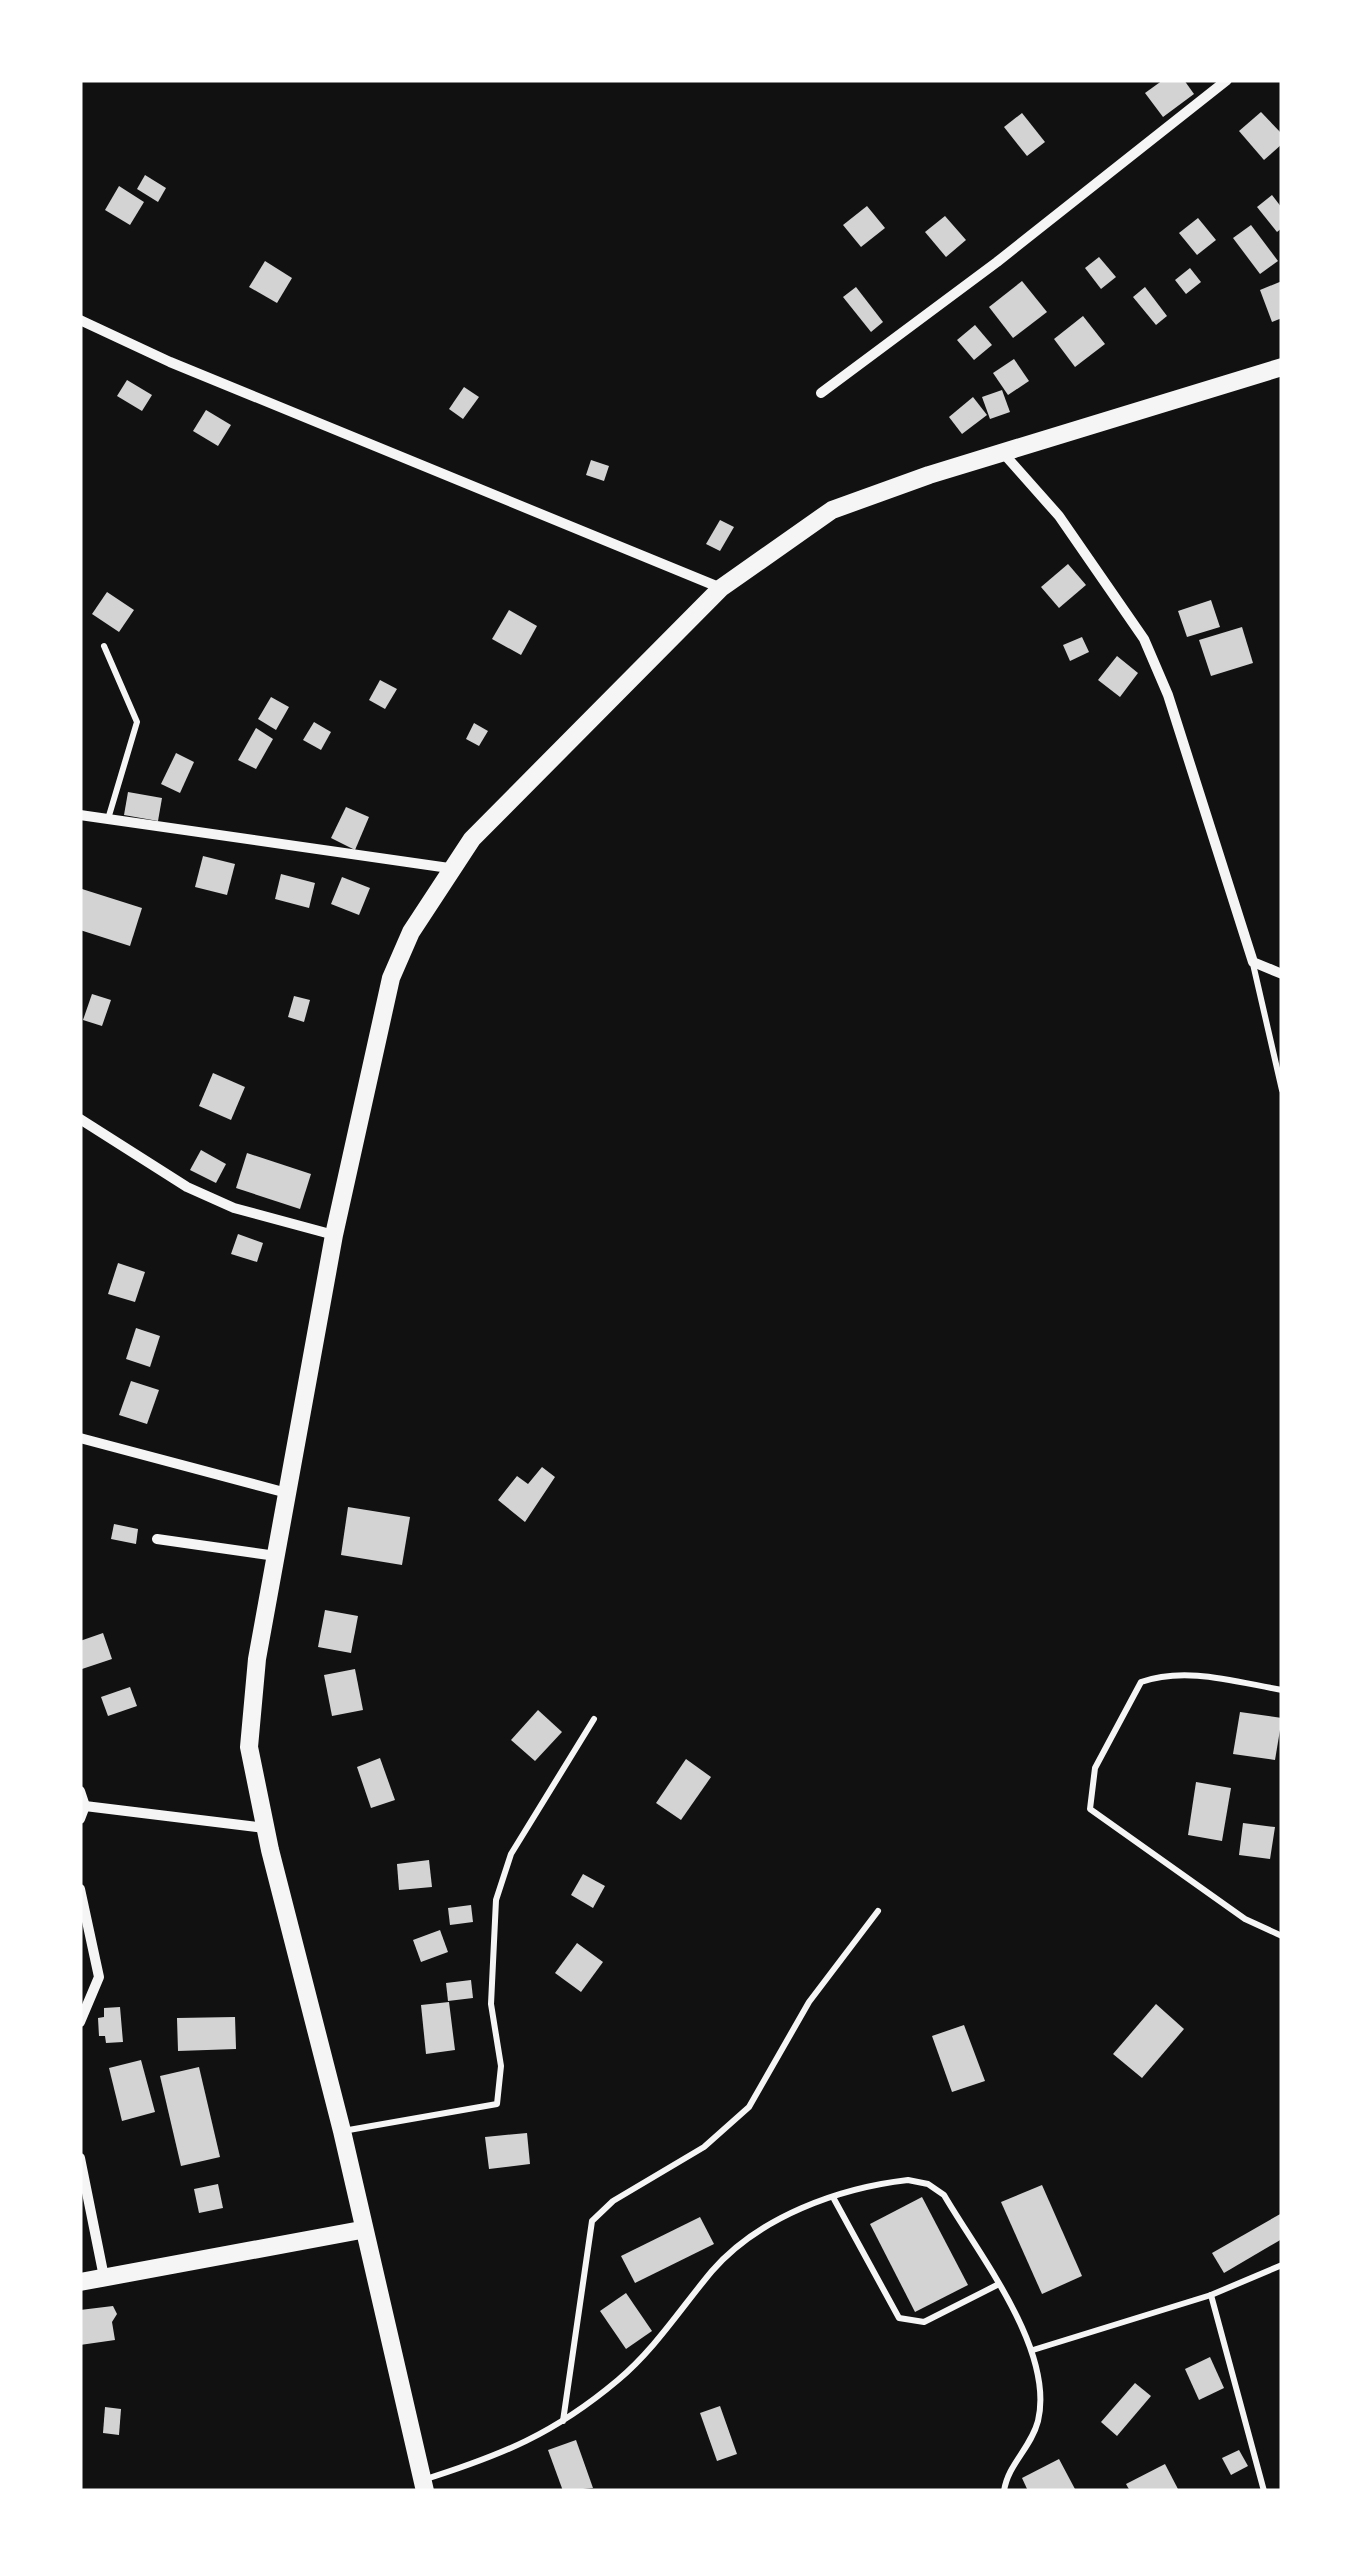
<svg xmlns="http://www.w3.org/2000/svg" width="1362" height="2571" viewBox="0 0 1362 2571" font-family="'DM Sans',sans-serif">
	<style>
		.building { fill: #d3d3d3 }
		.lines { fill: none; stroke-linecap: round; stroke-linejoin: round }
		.service { stroke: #f5f5f5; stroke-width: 6 }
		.minor { stroke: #f5f5f5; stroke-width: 10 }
		.secondary { stroke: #f5f5f5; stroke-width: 18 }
	</style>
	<rect width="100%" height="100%" fill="#111"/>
	<g class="building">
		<polygon points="1163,80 1184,80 1194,94 1163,117 1145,93"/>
		<polygon points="1261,112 1282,134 1282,144 1264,160 1239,131"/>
		<polygon points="1022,113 1045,142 1027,156 1004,127"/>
		<polygon points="145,175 166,188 158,202 137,189"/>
		<polygon points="119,186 144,202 130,225 105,210"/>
		<polygon points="1272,195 1282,208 1282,228 1277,232 1257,207"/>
		<polygon points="867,206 885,228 861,247 843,225"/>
		<polygon points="945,216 966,240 946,257 925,232"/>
		<polygon points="1198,218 1216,240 1197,255 1179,233"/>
		<polygon points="1251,225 1278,261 1260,274 1233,238"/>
		<polygon points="1099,257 1116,277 1101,289 1085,268"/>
		<polygon points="265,261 292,278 277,303 249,287"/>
		<polygon points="1190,268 1201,282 1186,294 1175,280"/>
		<polygon points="1022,281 1047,312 1013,338 989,307"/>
		<polygon points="1282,281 1282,318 1272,322 1260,290"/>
		<polygon points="856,287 883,322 871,332 843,297"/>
		<polygon points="1145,287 1167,316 1156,325 1133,297"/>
		<polygon points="1083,316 1105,344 1075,367 1054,339"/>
		<polygon points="975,325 992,345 974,360 957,340"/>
		<polygon points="1014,359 1029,381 1008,395 993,373"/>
		<polygon points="127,380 152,395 142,411 117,396"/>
		<polygon points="464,387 479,397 463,419 449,409"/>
		<polygon points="1002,390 1010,412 990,419 982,397"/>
		<polygon points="973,397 987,415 962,434 949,417"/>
		<polygon points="206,410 231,425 218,446 193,431"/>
		<polygon points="591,460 609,466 604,481 586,475"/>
		<polygon points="720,520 734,527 720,551 706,544"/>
		<polygon points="1068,564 1086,585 1059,608 1041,587"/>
		<polygon points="107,592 134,610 119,632 92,614"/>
		<polygon points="1211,600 1220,627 1187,637 1178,611"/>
		<polygon points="509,610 537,626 521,655 492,639"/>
		<polygon points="1242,627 1253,663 1211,676 1199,640"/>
		<polygon points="1082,637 1089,652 1070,661 1063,645"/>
		<polygon points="1117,656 1138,673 1120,697 1098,680"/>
		<polygon points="380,680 397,689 385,709 369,700"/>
		<polygon points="271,697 289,707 276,730 258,719"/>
		<polygon points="314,722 331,732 321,750 303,740"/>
		<polygon points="474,723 488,731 479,746 466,739"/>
		<polygon points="256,728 273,739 256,769 238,760"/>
		<polygon points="176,753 194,762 180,793 161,784"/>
		<polygon points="128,792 162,798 158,821 124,815"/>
		<polygon points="346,807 369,817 355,850 331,838"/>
		<polygon points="203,856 235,864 227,895 195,887"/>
		<polygon points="281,874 315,883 309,908 275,899"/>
		<polygon points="342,877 370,888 359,915 331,904"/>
		<polygon points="82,889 142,908 130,946 80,930"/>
		<polygon points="92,994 111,1000 102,1026 83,1020"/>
		<polygon points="294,996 310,1000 304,1022 288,1017"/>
		<polygon points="213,1073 245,1087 231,1120 199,1106"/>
		<polygon points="201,1150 226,1164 216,1183 190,1170"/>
		<polygon points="247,1153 311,1174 300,1209 236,1188"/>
		<polygon points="238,1234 263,1243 257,1262 231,1254"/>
		<polygon points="118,1263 145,1272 135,1302 108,1294"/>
		<polygon points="136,1328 160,1336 150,1367 126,1359"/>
		<polygon points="131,1381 159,1390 147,1424 119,1415"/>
		<polygon points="542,1467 555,1477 525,1522 498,1500 517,1476 528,1484"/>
		<polygon points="348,1507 410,1517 402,1565 341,1555"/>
		<polygon points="114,1524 138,1529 136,1544 111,1539"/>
		<polygon points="325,1610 358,1616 351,1653 318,1647"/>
		<polygon points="103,1633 112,1659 82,1669 80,1641"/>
		<polygon points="355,1669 363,1710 332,1716 324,1675"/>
		<polygon points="130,1687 137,1706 108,1716 101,1697"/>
		<polygon points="538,1710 562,1732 535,1761 511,1740"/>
		<polygon points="1240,1712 1282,1718 1275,1760 1233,1754"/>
		<polygon points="380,1758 395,1800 371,1808 357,1767"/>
		<polygon points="686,1759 711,1777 681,1820 656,1803"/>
		<polygon points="1196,1782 1231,1788 1222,1841 1188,1835"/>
		<polygon points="1243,1823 1275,1827 1270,1859 1239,1855"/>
		<polygon points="429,1860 432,1887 399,1890 397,1864"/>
		<polygon points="583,1874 605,1886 593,1908 571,1895"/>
		<polygon points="471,1905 473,1922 450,1925 448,1908"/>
		<polygon points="440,1930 448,1952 421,1962 413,1940"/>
		<polygon points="577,1943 603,1962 581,1992 555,1973"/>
		<polygon points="471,1980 473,1998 448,2001 446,1983"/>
		<polygon points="449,2002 455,2050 426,2054 421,2005"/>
		<polygon points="1156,2004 1184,2029 1142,2078 1113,2054"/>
		<polygon points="120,2007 123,2042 106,2043 105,2036 99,2036 98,2018 104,2017 104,2008"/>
		<polygon points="235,2017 236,2049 178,2051 177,2018"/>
		<polygon points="964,2025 985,2081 952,2092 932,2036"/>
		<polygon points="141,2060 155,2112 122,2121 109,2068"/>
		<polygon points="199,2067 220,2157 181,2166 160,2076"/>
		<polygon points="527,2133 530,2164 489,2169 485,2137"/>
		<polygon points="218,2184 223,2208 199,2213 194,2189"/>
		<polygon points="1042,2185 1082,2276 1042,2294 1001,2202"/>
		<polygon points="922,2197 968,2285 915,2312 870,2224"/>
		<polygon points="1282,2213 1282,2239 1224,2273 1212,2253"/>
		<polygon points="700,2217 714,2244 635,2283 621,2256"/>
		<polygon points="626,2293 652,2331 626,2349 600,2311"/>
		<polygon points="113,2306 117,2314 112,2322 115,2340 80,2345 80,2310"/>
		<polygon points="1210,2357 1224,2388 1199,2400 1185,2369"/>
		<polygon points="1135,2383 1151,2396 1117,2436 1101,2422"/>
		<polygon points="720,2406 737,2454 717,2461 700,2413"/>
		<polygon points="105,2407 121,2409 119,2435 103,2433"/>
		<polygon points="576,2440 593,2488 563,2491 548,2450"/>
		<polygon points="1239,2450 1248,2466 1231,2475 1222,2458"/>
		<polygon points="1059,2459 1076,2491 1028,2491 1022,2478"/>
		<polygon points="1165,2464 1179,2491 1130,2491 1126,2484"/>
	</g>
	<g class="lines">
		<g class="service">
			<polyline points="104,646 137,722 108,819"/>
			<polyline points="1253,964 1282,1090"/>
			<path d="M1282,1690C1236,1682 1186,1666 1141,1682L1095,1768L1090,1809L1245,1919L1282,1936"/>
			<polyline points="343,2131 497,2104 501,2066 491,2004 496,1900 511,1854 594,1719"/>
			<polyline points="834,2199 899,2318 924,2322 997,2285"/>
			<polyline points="1211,2295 1264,2491"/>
			<polyline points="1033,2350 1211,2295 1282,2265"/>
			<polyline points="563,2421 592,2221 613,2201 704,2147 749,2107 809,2002 878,1911"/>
			<path d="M423,2480C502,2455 554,2434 618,2380C655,2349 681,2308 712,2271C759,2217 838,2188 908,2180L928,2184L944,2195C979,2255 1055,2350 1038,2421C1031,2448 1008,2464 1004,2491"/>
		</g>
		<g class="minor">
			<polyline points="80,320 170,362 721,588"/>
			<polyline points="821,393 997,262 1227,80"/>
			<polyline points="1004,454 1059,516 1144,639 1168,695 1253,962 1282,974"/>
			<polyline points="80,815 449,868"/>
			<polyline points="80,1119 187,1187 234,1208 334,1235"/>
			<polyline points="80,1438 287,1493"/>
			<polyline points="157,1539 276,1556"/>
			<polyline points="80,1791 85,1806 80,1819"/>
			<polyline points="85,1806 265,1828"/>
			<polyline points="80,1889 99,1977 80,2022"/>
			<polyline points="80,2158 104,2277"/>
		</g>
		<g class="secondary">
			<polyline points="80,2282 361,2230"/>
			<polyline points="425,2491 342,2131 270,1850 249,1747 257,1659 334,1235 391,978 411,932 472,839 721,588 832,510 929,475 1282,367"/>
		</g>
	</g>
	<rect width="1362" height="2571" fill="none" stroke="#ffffff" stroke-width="165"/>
</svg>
